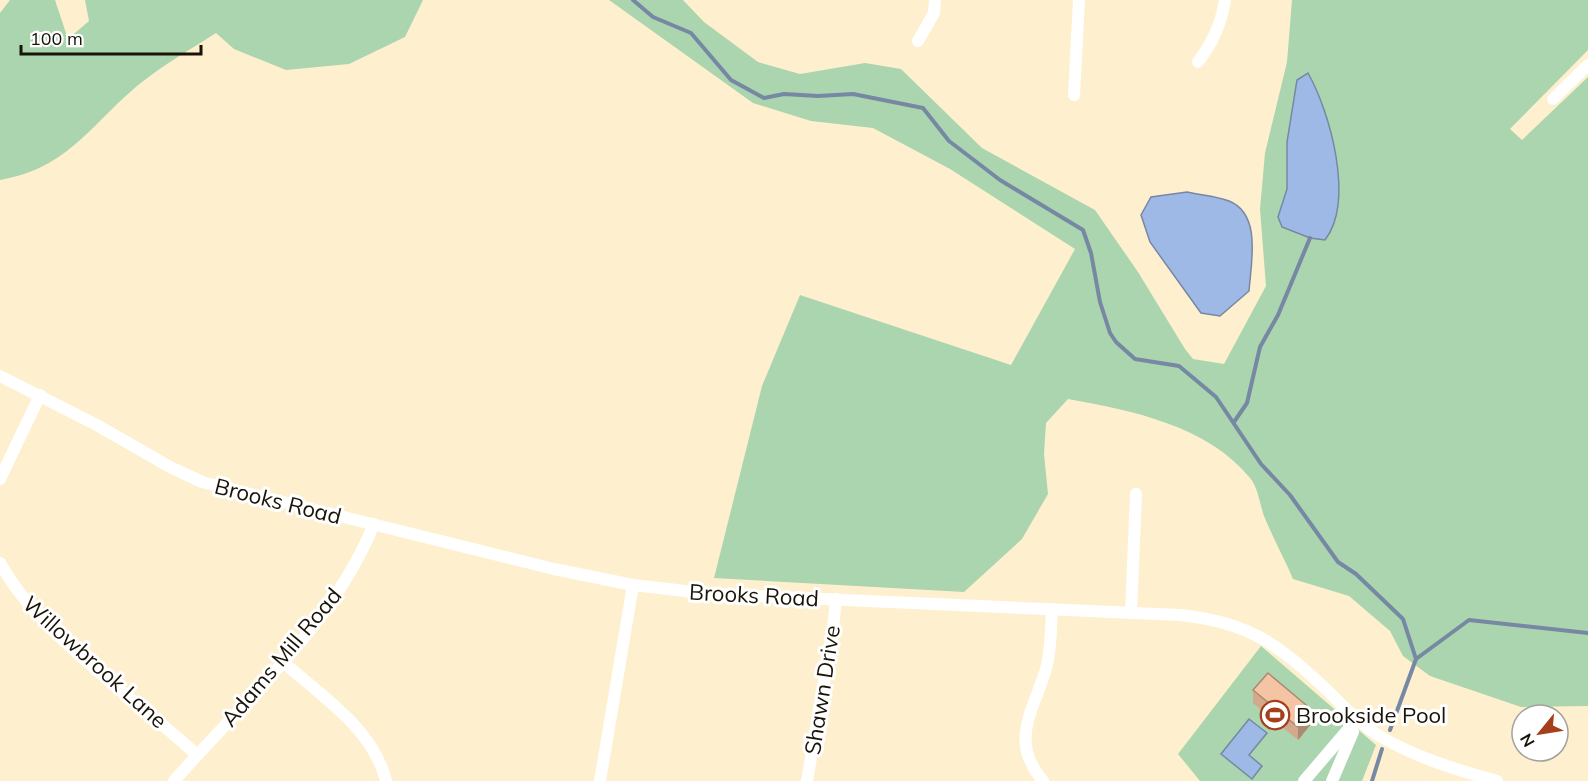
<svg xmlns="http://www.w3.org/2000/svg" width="1588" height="781" viewBox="0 0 1588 781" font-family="Mulish,sans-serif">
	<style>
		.green { fill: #abd5ae }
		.water { fill: #9eb9e5; stroke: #7688a3; stroke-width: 1.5 }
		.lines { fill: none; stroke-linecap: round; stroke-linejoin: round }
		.stream { stroke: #7688a3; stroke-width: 4 }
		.minor { stroke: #fff; stroke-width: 12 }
		.wall { fill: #d2a98d }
		.shaded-wall { fill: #ab8973 }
		.building { fill: #f4c4a4; stroke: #ab8973; stroke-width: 1.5 }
		.labels { text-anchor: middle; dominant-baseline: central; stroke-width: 6; stroke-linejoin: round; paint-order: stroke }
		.street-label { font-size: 22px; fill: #191408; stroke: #fff }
		.poi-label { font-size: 22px; fill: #191408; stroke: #fff; text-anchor: start }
	</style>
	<rect width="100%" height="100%" fill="#fef0ce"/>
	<g class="green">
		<path d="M10,0H55L68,39L89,21L85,0H423L405,37L349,64L286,70L234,49L216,33C191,49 165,64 142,82C92,122 70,168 0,180V13Z"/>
		<path d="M609,0H683L704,22L758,62L800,74L865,63L901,69L982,148L1095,210L1138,272L1185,349L1193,359L1224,364L1266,286L1260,209L1265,153L1287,62L1292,0H1588V50L1510,129L1522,140L1588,77V706L1521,707L1430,676L1403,656L1390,631L1349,596L1293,579C1284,558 1273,538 1264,516C1260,505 1258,487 1250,478C1208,426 1131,410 1068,399L1046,423L1044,454L1048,494L1022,539L964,592L714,578L762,386L800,295L1011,365L1075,249L950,169L873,128L811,121L753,103Z"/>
		<polygon points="1261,646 1376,745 1362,781 1200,781 1178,754"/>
	</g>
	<g class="water">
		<path d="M1308,73C1330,112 1355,201 1325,240L1310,238L1282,227L1278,217L1287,189V142L1297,80Z"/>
		<path d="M1187,192C1200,195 1217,196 1229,201C1262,214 1251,263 1249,291L1220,316L1201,313L1150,242L1141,215L1151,197Z"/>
		<polygon points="1249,719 1267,733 1249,755 1262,766 1252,779 1221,754"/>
	</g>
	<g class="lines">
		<g class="stream">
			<polyline points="633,0 653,17 691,33 731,80 764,98 784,94 818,96 853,94 923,108 949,141 1000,180 1083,230 1091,253 1100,302 1110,333 1116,342 1135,359 1179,366 1216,397 1261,464 1290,495 1338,562 1356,574 1403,619 1416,659"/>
			<polyline points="1234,422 1247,403 1260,347 1278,315 1310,238"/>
			<polyline points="1390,730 1416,659 1469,620 1588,633"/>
			<polyline points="1372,781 1382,749"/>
		</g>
		<g class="minor">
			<polyline points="918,41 934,13 935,0"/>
			<path d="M1198,62C1213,42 1221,24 1225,0"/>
			<polyline points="1074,95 1079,0"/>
			<polyline points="1553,99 1588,65"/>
			<path d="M0,376L95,424L170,467L202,482L554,569L633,585L711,594L1180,615C1251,622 1280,646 1330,693C1345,708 1360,724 1378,735C1414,757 1457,770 1497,781"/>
			<polyline points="0,479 40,395"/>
			<path d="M0,563C40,636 136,698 197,755"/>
			<polyline points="1131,613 1136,494"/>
			<path d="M282,661C321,696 373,728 386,781"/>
			<path d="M174,781C245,700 333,625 374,524"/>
			<polyline points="600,781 633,585"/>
			<polyline points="807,781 833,628 836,599"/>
			<path d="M1043,781C1007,739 1036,708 1047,665C1051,647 1051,627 1052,609"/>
			<polyline points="1304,781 1357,719"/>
			<polyline points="1332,781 1353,732 1349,727"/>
		</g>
	</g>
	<polygon class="wall" points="1253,690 1312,723 1298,740 1253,703"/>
	<polygon class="shaded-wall" points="1312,710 1312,723 1298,740 1298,727"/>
	<polygon class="building" points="1268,673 1312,710 1298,727 1253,690"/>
	<defs>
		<g id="stadium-ring" transform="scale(1.5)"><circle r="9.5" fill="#fff" stroke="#a53e1a" stroke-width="1.5"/><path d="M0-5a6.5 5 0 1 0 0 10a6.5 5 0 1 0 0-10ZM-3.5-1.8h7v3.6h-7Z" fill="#a53e1a"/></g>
	</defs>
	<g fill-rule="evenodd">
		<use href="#stadium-ring" x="1275" y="715"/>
	</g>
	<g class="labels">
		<g class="street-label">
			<text transform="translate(278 501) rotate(14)">Brooks Road</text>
			<text transform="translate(754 595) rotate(3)">Brooks Road</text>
			<text transform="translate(281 657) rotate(-50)">Adams Mill Road</text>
			<text transform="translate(95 662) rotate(42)">Willowbrook Lane</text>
			<text transform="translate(822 690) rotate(-81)">Shawn Drive</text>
		</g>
		<g class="poi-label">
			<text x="1296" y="715">Brookside Pool</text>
		</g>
	</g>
	<g transform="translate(1540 733) rotate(240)"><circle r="28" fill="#ffffff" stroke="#a3a19c" stroke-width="1.5"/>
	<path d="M0-4.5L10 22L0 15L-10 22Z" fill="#a53e1a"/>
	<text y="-9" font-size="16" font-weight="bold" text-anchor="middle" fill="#191408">N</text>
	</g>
	<path d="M21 45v9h180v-9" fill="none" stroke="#191408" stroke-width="3"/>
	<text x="30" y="45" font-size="18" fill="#191408" stroke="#ffffff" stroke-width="4.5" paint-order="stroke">100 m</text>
</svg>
